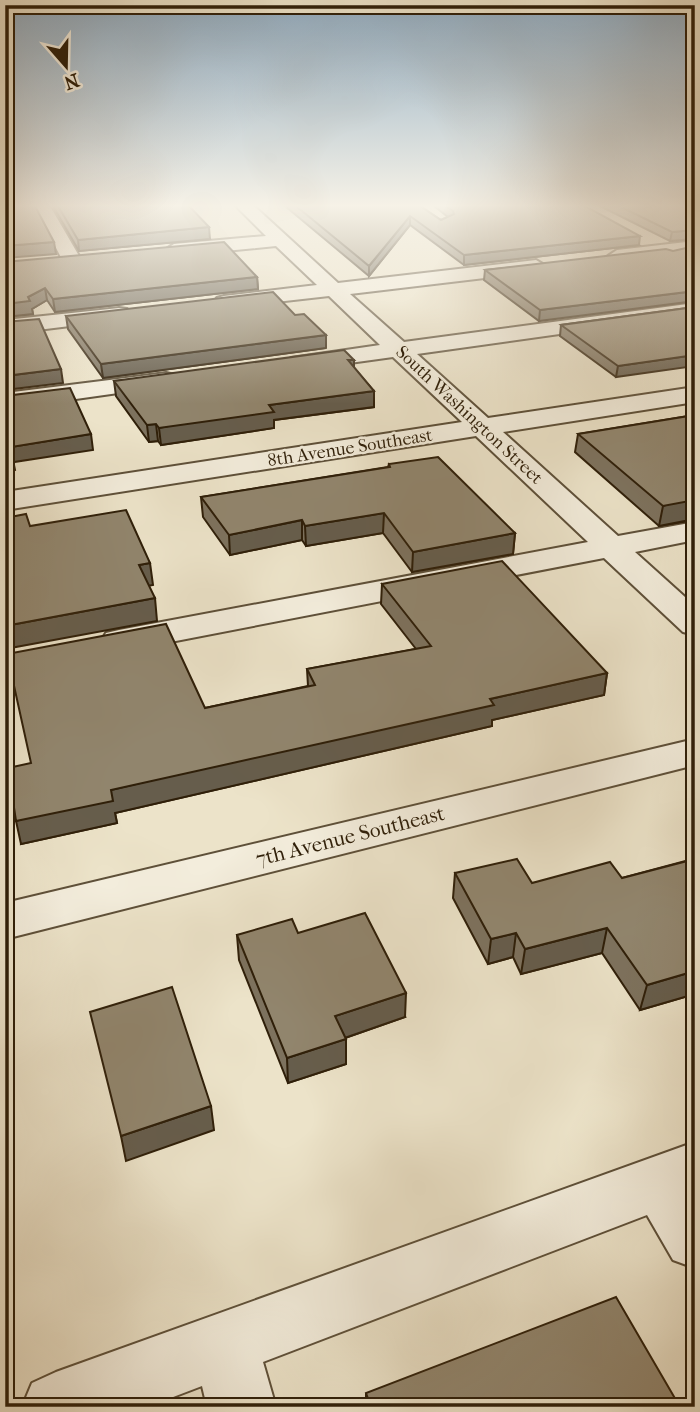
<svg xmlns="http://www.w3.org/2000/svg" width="700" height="1412" viewBox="0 0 700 1412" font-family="'IM FELL French Canon',serif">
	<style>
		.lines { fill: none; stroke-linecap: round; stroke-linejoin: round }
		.minor-casing { stroke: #5e5039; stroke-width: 4 }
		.minor { fill: #f3eddc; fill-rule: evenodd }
		.wall { fill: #7d725e; stroke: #2f1f09; stroke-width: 2 }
		.shaded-wall { fill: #665d4c; stroke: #2f1f09; stroke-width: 2 }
		.building { fill: #91856d; stroke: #2f1f09; stroke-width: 2 }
		.labels { text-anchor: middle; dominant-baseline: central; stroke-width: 5; stroke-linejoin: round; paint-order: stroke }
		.far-street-label { font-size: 18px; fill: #2f1f09; stroke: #f3eddc }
		.street-label { font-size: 21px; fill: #2f1f09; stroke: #f3eddc }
	</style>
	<rect width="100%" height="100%" fill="#ece3c9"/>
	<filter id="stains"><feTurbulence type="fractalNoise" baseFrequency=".00286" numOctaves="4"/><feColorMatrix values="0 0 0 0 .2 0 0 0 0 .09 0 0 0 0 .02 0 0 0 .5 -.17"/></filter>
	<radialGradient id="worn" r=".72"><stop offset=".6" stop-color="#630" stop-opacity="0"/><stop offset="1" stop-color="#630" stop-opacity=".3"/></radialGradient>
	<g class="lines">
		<g class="minor-casing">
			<g id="minor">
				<polygon points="34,206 50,206 82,261 79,265 65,265"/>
				<polygon points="236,206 254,206 338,283 536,260 546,266 536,272 350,294 404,342 695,303 695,315 417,354 488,418 695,387 695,402 503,432 618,536 695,522 695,540 635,552 695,606 695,635 683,632 604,558 119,652 106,649 101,641 106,633 119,630 588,542 476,436 5,510 5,492 462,422 393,357 299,370 291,368 287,363 291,358 380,345 329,296 224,308 217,306 214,302 217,298 224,296 317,285 276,246 174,256 165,250 174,244 266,236"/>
				<polygon points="695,241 695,253 617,262 608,256 617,250"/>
				<polygon points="119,308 127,309 130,314 127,319 5,334 5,320"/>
				<polygon points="166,373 175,375 178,380 175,385 5,409 5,393"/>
				<polygon points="695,739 695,765 5,939 5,903"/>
				<polygon points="695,1142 695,1268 673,1260 647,1215 263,1362 276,1407 207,1407 202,1386 147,1407 22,1407 32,1383 56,1372"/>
			</g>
		</g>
		<use href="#minor" class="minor"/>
	</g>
	<g class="wall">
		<polygon points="53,206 189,206 210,239 79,251"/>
		<polygon points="285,206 420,206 441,220 448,217 434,206 585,206 639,245 464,265 410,225 369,276"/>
		<polygon points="600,206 695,206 695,239 670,241"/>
		<polygon points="673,251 539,321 484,280 485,270"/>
		<polygon points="5,262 257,277 258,289 55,312 47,300 32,309 33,314 5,317"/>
		<polygon points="695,307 616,377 560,336 561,325"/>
		<polygon points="66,316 326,348 103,378 68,329"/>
		<polygon points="354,360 354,368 374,391 374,407 274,420 274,428 161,445 158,441 149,442 116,396 114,381"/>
		<polygon points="695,415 695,520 659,526 575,452 578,434"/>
		<polygon points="389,464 515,533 513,554 412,572 383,533 306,546 302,540 230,555 203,517 201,497 388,467"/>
		<polygon points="382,584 607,673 604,695 492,720 492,726 115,813 117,823 21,844 31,763 205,708 308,686 307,669 416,649 381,604"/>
		<polygon points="692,826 695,826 695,994 640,1010 602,953 521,974 513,957 488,964 453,898 455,873 532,883 622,878 693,859 686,851"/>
		<polygon points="298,933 405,1017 345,1038 346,1064 288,1083 239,960 237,935"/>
		<polygon points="366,1393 371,1407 366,1407"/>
	</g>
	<g class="shaded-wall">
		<polygon points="410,216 410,225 369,276 369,266"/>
		<polygon points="209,227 210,239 79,251 78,240"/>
		<polygon points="695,230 695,239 670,241 672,232"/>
		<polygon points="640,236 639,245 464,265 464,255"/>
		<polygon points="54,242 56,254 5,258 5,246"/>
		<polygon points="257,277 258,289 55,312 53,299"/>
		<polygon points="45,288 47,300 32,309 33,314 5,317 5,304 28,297"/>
		<polygon points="695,291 695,301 539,321 540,310"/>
		<polygon points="326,335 326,348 103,378 101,364"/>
		<polygon points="695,355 695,366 616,377 618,366"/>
		<polygon points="348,360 354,360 354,375"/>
		<polygon points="61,369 63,383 5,390 5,376"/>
		<polygon points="374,391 374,407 274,420 274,428 161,445 159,428 269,405"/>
		<polygon points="156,424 158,441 149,442 147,425"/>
		<polygon points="91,434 93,450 14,462 11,447"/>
		<polygon points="12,455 15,470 5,472 5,456"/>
		<polygon points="695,494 695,519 659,526 663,506"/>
		<polygon points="384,513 383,533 306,546 305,526"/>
		<polygon points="302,520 302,540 230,555 229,535"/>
		<polygon points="515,533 513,554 412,572 413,552"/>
		<polygon points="150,563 153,585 142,587 139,565"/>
		<polygon points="155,598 157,621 5,649 5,626"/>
		<polygon points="607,673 604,695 492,720 492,726 115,813 117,823 21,844 16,821 111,790 490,699"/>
		<polygon points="607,928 602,953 521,974 525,949"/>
		<polygon points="516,933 513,957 488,964 491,939"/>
		<polygon points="695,971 695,994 640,1010 647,985"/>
		<polygon points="406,993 405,1017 336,1041 335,1016"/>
		<polygon points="346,1039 346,1064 288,1083 287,1058"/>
		<polygon points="211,1106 214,1130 126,1161 121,1136"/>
	</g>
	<g class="building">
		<polygon points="5,206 35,206 54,242 5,246"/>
		<polygon points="58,206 189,206 209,227 78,240"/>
		<polygon points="296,206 420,206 441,220 454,214 453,211 446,206 585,206 640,236 464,255 410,216 369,266"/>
		<polygon points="619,206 695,206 695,230 672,232"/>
		<polygon points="224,242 257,277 53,299 45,288 28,297 30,301 5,304 5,262"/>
		<polygon points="695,246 695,291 540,310 485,270 666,249 673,251"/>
		<polygon points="273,292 295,315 304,314 326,335 101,364 66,316"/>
		<polygon points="695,307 695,355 618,366 561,325"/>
		<polygon points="39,319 61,369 5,376 5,322"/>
		<polygon points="344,350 354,360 348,360 374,391 269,405 274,412 159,428 156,424 147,425 114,381"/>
		<polygon points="70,388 91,434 11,447 12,455 5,456 5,396"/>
		<polygon points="695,415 695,500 663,506 578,434"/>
		<polygon points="438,457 515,533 413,552 384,513 305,526 302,520 229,535 201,497 390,467 389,464"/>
		<polygon points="126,510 150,563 139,565 155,598 5,626 5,518 26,514 30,526"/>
		<polygon points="502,561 607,673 490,699 494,705 111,790 113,801 16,821 8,768 31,763 7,654 166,624 205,708 315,685 307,669 431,646 382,584"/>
		<polygon points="517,859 532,883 610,862 622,878 695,859 695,971 647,985 607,928 525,949 516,933 491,939 455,873"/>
		<polygon points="365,913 406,993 335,1016 346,1039 287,1058 237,935 292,919 298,933"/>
		<polygon points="172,987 211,1106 121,1136 90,1012"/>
		<polygon points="616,1297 680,1407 371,1407 366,1393"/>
	</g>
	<linearGradient id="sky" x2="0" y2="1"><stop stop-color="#90acc2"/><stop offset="0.51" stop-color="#f6f2e7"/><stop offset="1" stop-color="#f6f2e7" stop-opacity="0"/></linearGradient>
	<rect width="700" height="404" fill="url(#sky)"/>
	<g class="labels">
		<g class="far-street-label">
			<text transform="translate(469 415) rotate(43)">South Washington Street</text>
			<text transform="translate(350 448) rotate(-9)">8th Avenue Southeast</text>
		</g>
		<g class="street-label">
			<text transform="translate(350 836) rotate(-14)">7th Avenue Southeast</text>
		</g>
	</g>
	<rect width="700" height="1412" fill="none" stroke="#ece3c9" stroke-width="28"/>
	<rect x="7" y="7" width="686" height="1398" fill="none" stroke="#2f1f09" stroke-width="3.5"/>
	<rect x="14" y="14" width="672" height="1384" fill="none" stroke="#2f1f09" stroke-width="2"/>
	<g transform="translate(66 66) rotate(160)" stroke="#f3eddc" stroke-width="5" paint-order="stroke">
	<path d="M0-5L12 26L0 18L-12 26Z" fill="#2f1f09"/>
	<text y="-10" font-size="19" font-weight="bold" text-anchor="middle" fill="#2f1f09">N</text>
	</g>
	<rect width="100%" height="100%" filter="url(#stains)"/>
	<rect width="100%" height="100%" fill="url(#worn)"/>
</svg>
